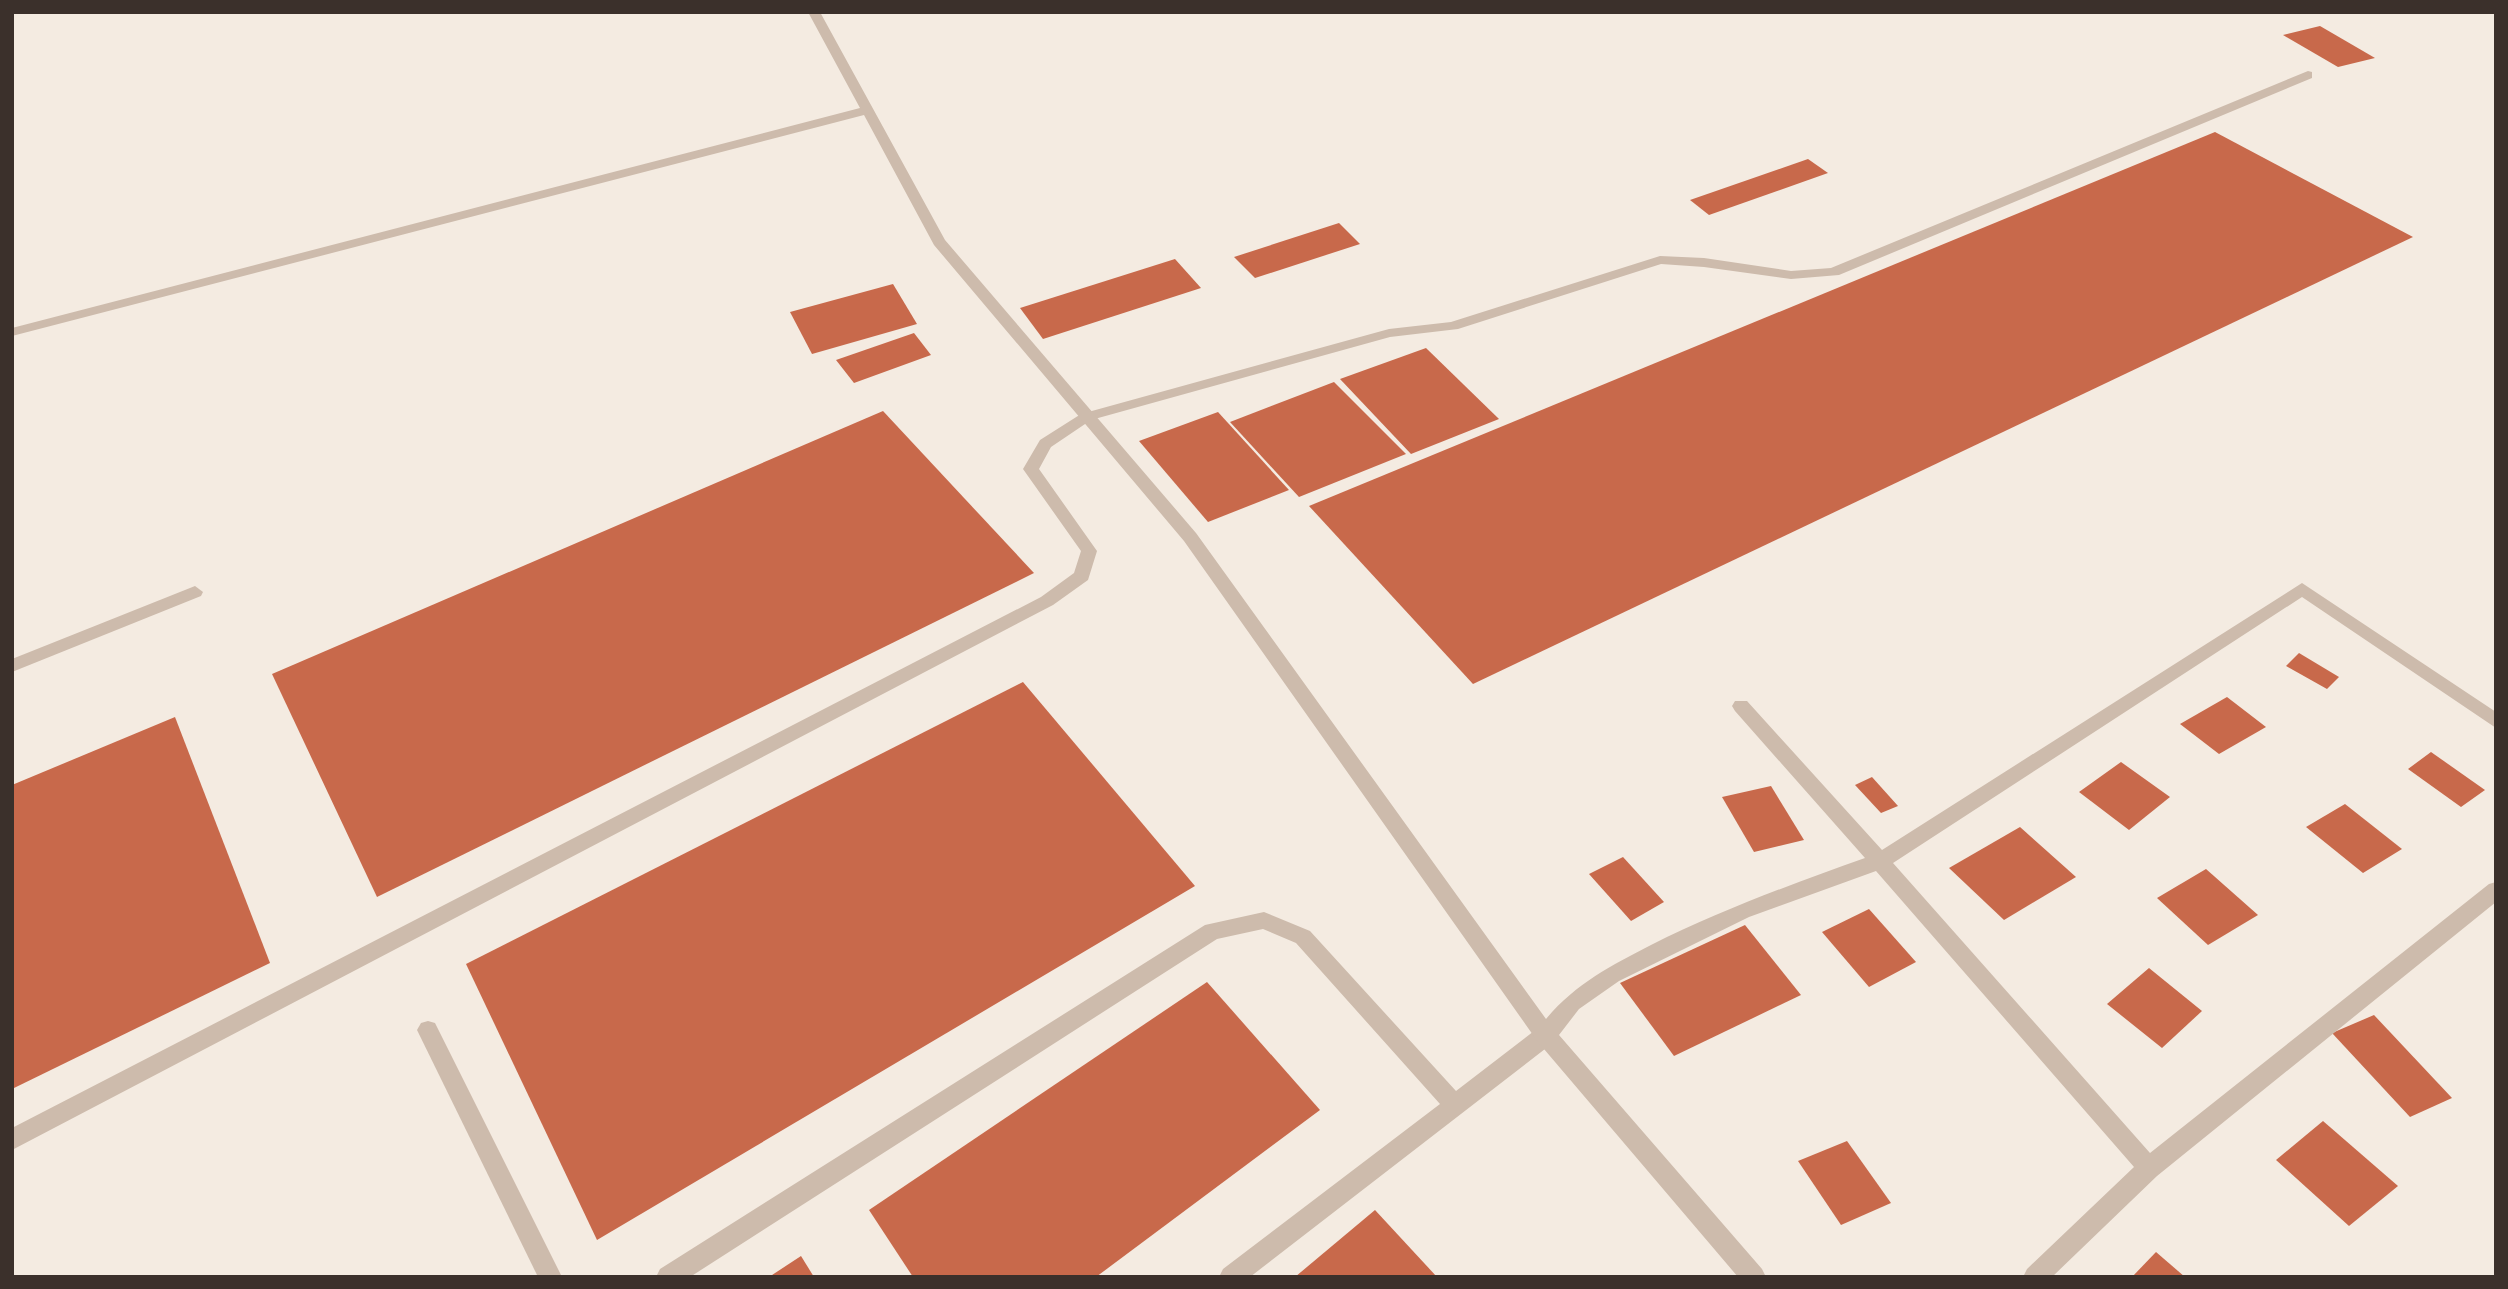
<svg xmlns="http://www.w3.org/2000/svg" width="2508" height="1289" viewBox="0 0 2508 1289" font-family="Barlow,sans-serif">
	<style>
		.building { fill: #c8694b }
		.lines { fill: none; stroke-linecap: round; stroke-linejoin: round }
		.lane { fill: #cdbbac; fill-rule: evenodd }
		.street { fill: #cdbbac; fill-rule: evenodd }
	</style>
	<rect width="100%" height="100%" fill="#f4ebe1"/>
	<g class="building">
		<polygon points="2320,26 2375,58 2338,67 2283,35"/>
		<polygon points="2215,132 2413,237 1473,684 1309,506"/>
		<polygon points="1808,159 1828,173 1709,215 1690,200"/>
		<polygon points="1339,223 1360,244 1255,278 1234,257"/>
		<polygon points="1175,259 1201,288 1043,339 1020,308"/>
		<polygon points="893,284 917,324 812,354 790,312"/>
		<polygon points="914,333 931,355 854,383 836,360"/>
		<polygon points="1426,348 1499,419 1411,454 1340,379"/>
		<polygon points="1334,382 1406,454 1299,497 1230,422"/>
		<polygon points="883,411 1034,573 377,897 272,674"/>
		<polygon points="1218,412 1289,490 1208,522 1139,441"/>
		<polygon points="2299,653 2339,677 2327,689 2286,666"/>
		<polygon points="1023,682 1195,886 597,1240 466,964"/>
		<polygon points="2227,697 2266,727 2219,754 2180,724"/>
		<polygon points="175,717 270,963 12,1089 12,785"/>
		<polygon points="2431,752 2485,790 2461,807 2408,769"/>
		<polygon points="2121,762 2170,797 2129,830 2079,792"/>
		<polygon points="1872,777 1898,806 1881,813 1855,785"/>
		<polygon points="1771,786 1804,840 1754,852 1722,797"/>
		<polygon points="2345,804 2402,849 2363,873 2306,827"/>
		<polygon points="2020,827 2076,877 2004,920 1949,868"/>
		<polygon points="1623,857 1664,902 1631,921 1589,874"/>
		<polygon points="2206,869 2258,915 2208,945 2157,898"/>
		<polygon points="1869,909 1916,962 1869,987 1822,932"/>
		<polygon points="1745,925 1801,995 1674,1056 1620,983"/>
		<polygon points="2149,968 2202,1011 2162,1048 2107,1004"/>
		<polygon points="1207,982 1320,1110 1096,1277 913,1277 869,1210"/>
		<polygon points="2374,1015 2452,1098 2410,1117 2332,1033"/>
		<polygon points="2323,1121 2398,1186 2349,1226 2276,1160"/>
		<polygon points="1847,1141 1891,1203 1841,1225 1798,1161"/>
		<polygon points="1375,1210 1437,1277 1295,1277"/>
		<polygon points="2156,1252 2185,1277 2132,1277"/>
		<polygon points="801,1256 814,1277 769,1277"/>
	</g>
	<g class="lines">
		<g class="lane">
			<polygon points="2308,71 2312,72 2312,78 1839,275 1791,279 1704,267 1661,264 1458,329 1390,337 1091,420 1051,447 1039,469 1097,551 1088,580 1053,605 12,1150 12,1128 1041,597 1074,573 1081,551 1023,469 1040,440 1081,414 1389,329 1451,322 1660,256 1704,258 1791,271 1831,268"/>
			<polygon points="1264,912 1310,931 1456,1091 1538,1028 1546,1026 1554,1028 1557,1035 1554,1042 1250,1277 1219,1277 1223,1269 1440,1104 1296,943 1263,929 1217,939 690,1277 656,1277 660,1269 1205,925"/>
			<polygon points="428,1021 435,1023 562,1277 538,1277 417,1030 421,1023"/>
		</g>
		<g class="street">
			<path d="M808,12H820L945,240L1196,533L1546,1019C1575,984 1612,965 1651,945C1721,910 1792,884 1865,858L1735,711L1732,706L1735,701H1747L1882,850L2302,583L2496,712V728L2302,597L1893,863L2150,1153L2489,884L2496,882V902L2157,1176L2052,1277H2023L2027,1269L2134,1167L1876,871L1749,917L1619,981L1579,1009L1559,1035L1762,1269L1766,1277H1738L1538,1042L1184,541L934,245L864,115L12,336V328L860,108Z"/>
			<polygon points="195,586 203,592 201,596 12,672 12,659"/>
		</g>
	</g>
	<rect width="2508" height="1289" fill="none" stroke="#3b302b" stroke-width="28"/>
</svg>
